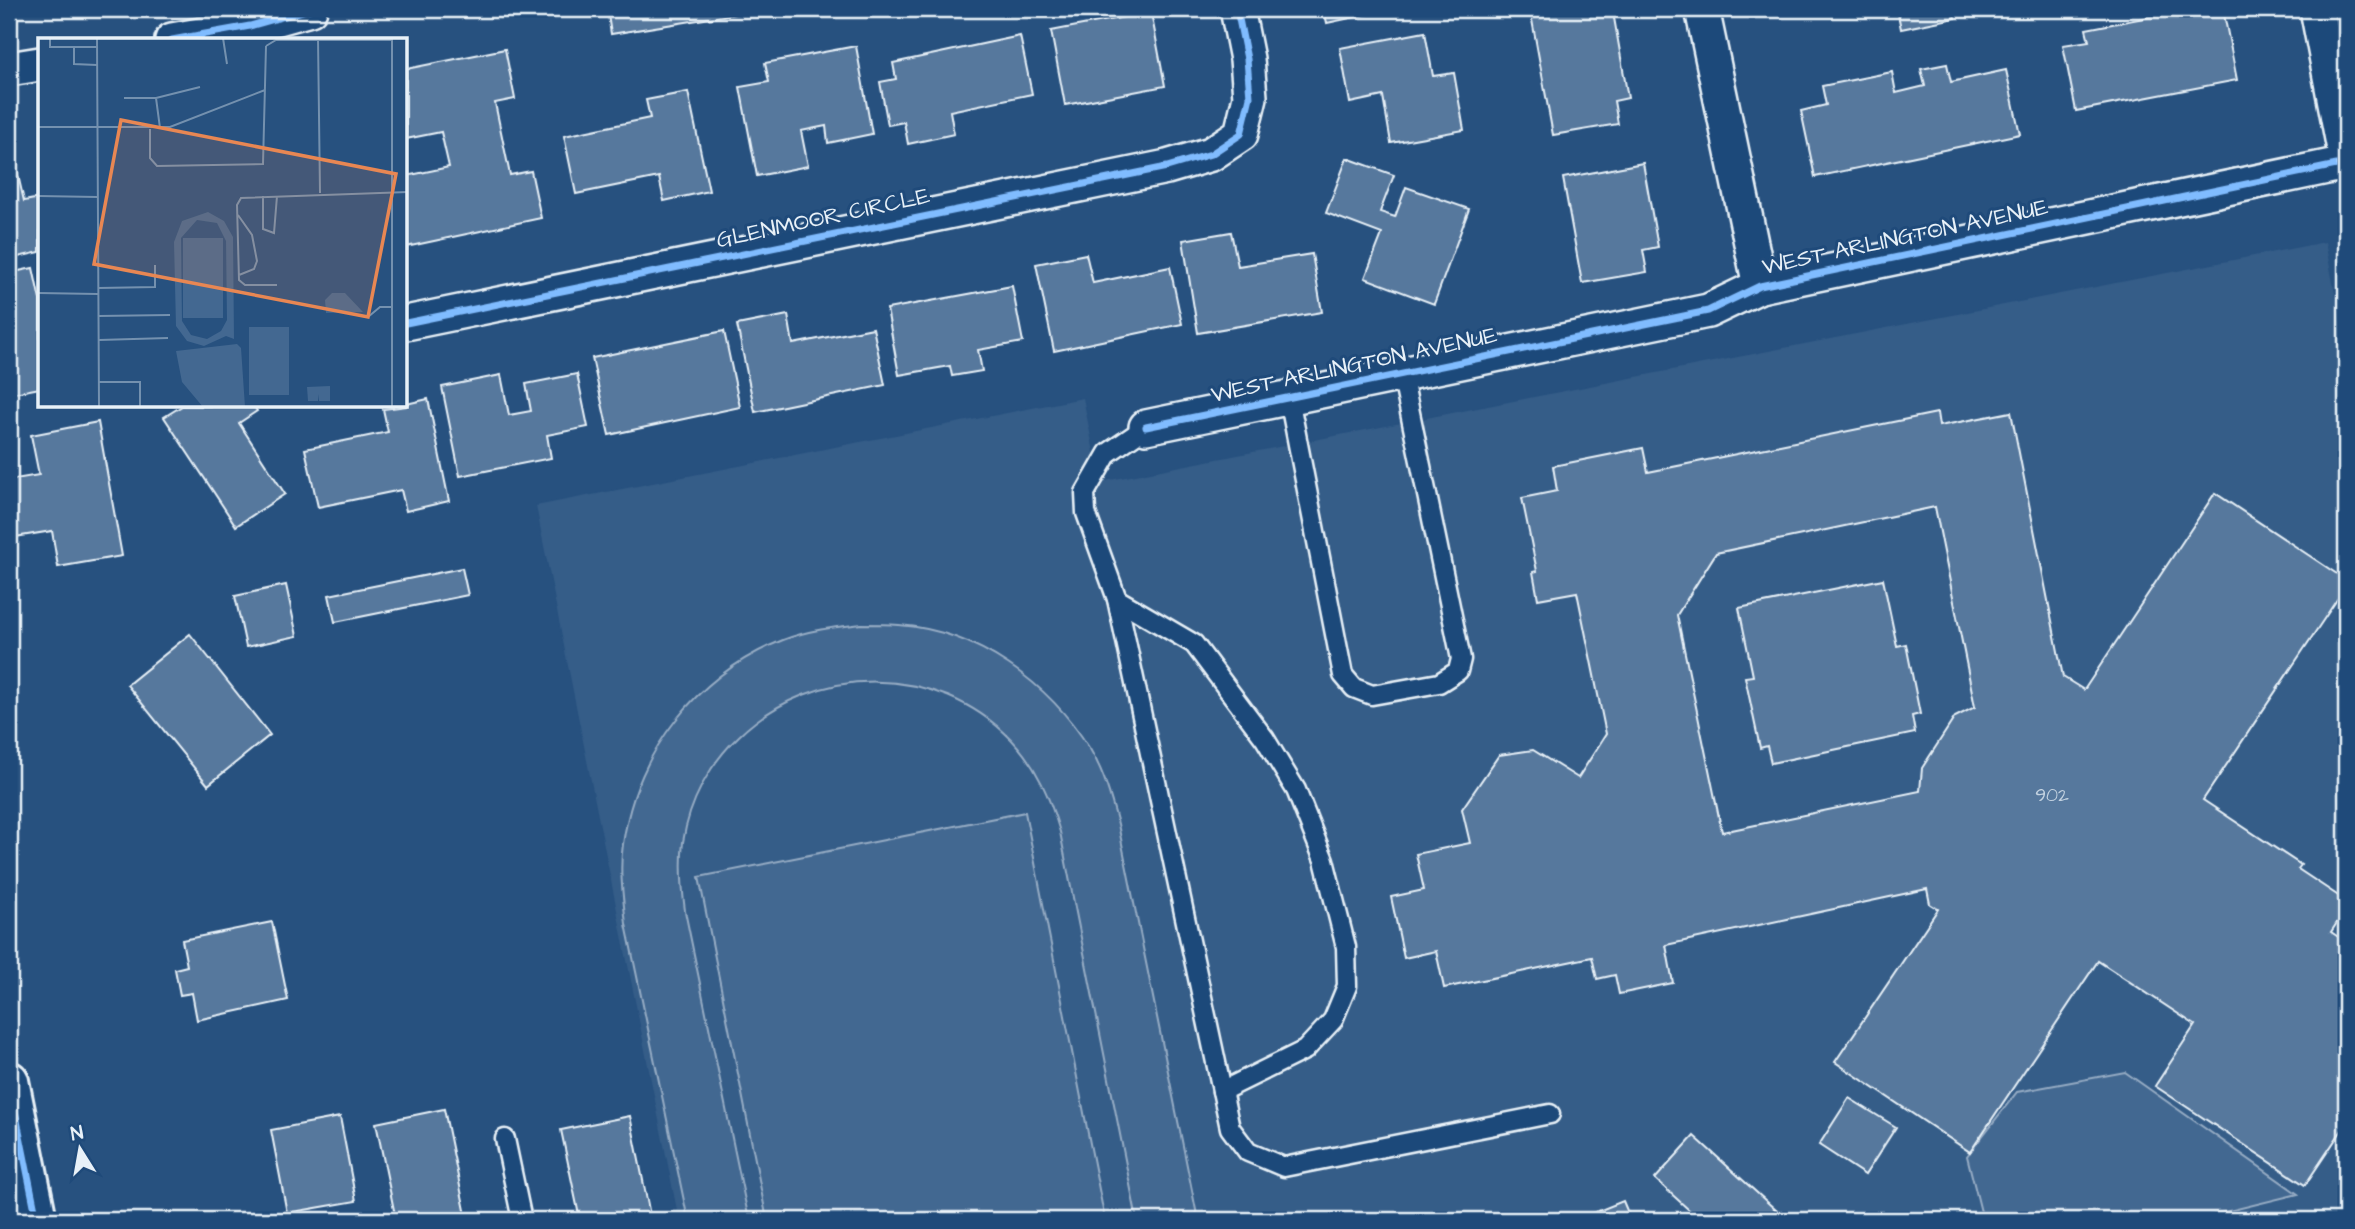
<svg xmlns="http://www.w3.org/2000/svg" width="2355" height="1229" viewBox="0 0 2355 1229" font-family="'Architects Daughter',sans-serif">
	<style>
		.built { fill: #355d88 }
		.pitch { fill: #436891; stroke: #96acc4; stroke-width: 2 }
		.building { fill: #57789d; stroke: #e8f1f8; stroke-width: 2; fill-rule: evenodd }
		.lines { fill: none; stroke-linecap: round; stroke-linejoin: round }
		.service-casing { stroke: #e8f1f8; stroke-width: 23 }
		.minor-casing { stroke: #e8f1f8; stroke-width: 38 }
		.tertiary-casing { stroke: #e8f1f8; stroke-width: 44 }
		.service { stroke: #1f4a7a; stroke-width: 18 }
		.minor { stroke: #1f4a7a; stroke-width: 33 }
		.tertiary { stroke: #1f4a7a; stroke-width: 38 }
		.cycleway-casing { stroke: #1f4a7a; stroke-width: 11 }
		.cycleway { stroke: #80bcff; stroke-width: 7 }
		.labels { text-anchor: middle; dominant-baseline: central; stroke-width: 6; stroke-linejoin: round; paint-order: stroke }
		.number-label { font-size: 19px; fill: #c4d3e1 }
		.street-label { font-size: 23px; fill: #e8f1f8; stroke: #1f4a7a }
		.inset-road { fill: none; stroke: #7491af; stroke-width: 2 }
		.view { fill: #e88753; fill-opacity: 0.15; stroke: #e88753; stroke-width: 3.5 }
		.inset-edge { fill: none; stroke: #e8f1f8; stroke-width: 3.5 }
	</style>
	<rect width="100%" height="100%" fill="#27517f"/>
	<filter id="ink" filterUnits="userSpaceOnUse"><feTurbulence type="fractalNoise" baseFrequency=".0143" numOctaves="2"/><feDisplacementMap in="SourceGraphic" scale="14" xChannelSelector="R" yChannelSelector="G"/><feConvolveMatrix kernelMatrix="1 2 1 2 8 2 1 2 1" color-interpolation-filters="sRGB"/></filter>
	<g filter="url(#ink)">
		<polygon class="built" points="2325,242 2346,350 2346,1220 679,1220 536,506 1083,398 1100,482"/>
		<g class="pitch">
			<path d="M861,624C874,624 886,624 899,625C978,631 1049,683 1090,749C1104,772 1111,798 1118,824L1198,1220H1137L1060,832C1050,798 1037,766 1011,739C937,663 815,663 739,736C710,763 689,802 683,842C680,865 682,888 685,911L749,1220H688L626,924C623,897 619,870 623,844C636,752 697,674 783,640C808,630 835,627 861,624Z"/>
			<polygon points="1025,812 1105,1220 767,1220 699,877"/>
			<polygon points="2125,1072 2298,1194 2192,1220 1983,1220 1967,1156 2017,1092"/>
		</g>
		<g class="building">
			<polygon points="607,9 741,9 742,13 611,34"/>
			<polygon points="1324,9 1383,9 1383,11 1327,23"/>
			<polygon points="1530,9 1596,9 1597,15 1613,12 1628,98 1614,101 1618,124 1553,135"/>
			<polygon points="1897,9 1953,9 1955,18 1901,29"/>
			<polygon points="2165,9 2223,9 2237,80 2076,111 2063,45 2089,41 2086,29 2165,14"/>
			<polygon points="1151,12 1165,86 1065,105 1051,31"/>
			<polygon points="1425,32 1433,76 1454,73 1464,130 1391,143 1383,96 1350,103 1340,48"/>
			<polygon points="1020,36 1032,94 950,111 954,134 908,144 904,122 888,125 880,82 896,79 893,63"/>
			<polygon points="856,46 872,134 828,143 826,126 801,131 808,166 757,176 740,87 769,82 765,63"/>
			<polygon points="505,49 515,99 495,103 510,175 531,171 541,218 406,247 406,176 449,167 441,132 406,139 406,69"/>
			<polygon points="1947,64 1951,82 2006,70 2020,134 1815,177 1801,111 1826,105 1822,86 1892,72 1896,93 1925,86 1921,69"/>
			<polygon points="688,92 709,191 664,201 659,177 576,194 564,136 650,118 646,100"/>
			<polygon points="10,141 24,201 40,198 40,252 9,259"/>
			<polygon points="1347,158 1394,175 1380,212 1395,217 1406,187 1469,209 1434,304 1365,278 1382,234 1326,213"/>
			<polygon points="1643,163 1658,247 1643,250 1647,272 1582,283 1563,178"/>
			<polygon points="1231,232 1238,266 1312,254 1322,312 1198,333 1183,240"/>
			<polygon points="1086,254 1093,283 1170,267 1182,324 1054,351 1036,264"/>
			<polygon points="33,268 40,300 40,388 9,394 9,273"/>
			<polygon points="1012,286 1023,342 978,350 982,371 952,376 950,366 899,375 887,309"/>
			<polygon points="788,315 793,344 873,328 885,385 755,412 737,325"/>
			<polygon points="724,331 740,407 609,435 592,358"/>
			<polygon points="577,374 588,427 547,435 551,458 460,476 442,387 501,375 509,415 531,411 526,384"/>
			<polygon points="428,399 449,501 406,511 401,490 318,507 305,449 388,432 383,409 406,406 406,404"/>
			<polygon points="182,406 254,406 257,411 239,423 285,494 236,526 164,417"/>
			<path d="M2011,412L2063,677L2084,690L2215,493L2346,580V586L2203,800L2301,865L2298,869L2346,901V909L2331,932L2346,942V1124L2305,1185L2155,1086L2195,1025L2098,961L1970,1152L1835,1062L1938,909L1930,904L1927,889L1666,945L1673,983L1619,994L1615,975L1597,979L1592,957L1444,988L1436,951L1404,958L1391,897L1424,890L1416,854L1470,843L1462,809L1499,755L1533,750L1578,778L1606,734L1577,592L1538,599L1533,572L1537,571L1522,498L1557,491L1553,466L1643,448L1648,472L1937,413L1939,426ZM1935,507L1975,707L1955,717L1922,768L1920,791L1722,832L1677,615L1716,553Z"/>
			<polygon points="98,422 122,556 58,567 52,531 9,538 9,480 39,475 31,435"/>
			<polygon points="462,568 468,595 335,622 329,595"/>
			<polygon points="1883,579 1897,646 1906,644 1920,714 1912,716 1915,733 1771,763 1767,746 1760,748 1745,677 1753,676 1739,608"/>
			<polygon points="286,585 297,636 246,647 235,596"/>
			<polygon points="190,634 270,735 208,785 127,685"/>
			<polygon points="272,922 288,1000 197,1020 192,993 180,995 175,969 187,966 182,940"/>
			<polygon points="1849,1098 1896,1127 1865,1175 1819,1145"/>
			<polygon points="444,1109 467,1220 396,1220 376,1123"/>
			<polygon points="630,1116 651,1220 580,1220 561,1130"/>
			<polygon points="340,1117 356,1201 287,1213 271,1130"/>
			<polygon points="1694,1136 1787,1220 1700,1220 1655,1179"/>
			<polygon points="1623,1201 1631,1220 1576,1220"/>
		</g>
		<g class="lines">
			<g class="service-casing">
				<g id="service">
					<polyline points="1289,398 1343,675 1354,688 1372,695 1439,683 1458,671 1461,659 1402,374"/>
					<polyline points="1146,427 1108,453 1085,493 1086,513 1117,599 1230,1128 1248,1152 1284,1167 1550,1114"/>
					<polyline points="1117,599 1194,644 1265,739 1296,790 1324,860 1346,947 1347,986 1333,1020 1305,1050 1222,1091"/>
					<polyline points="505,1139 522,1220"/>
				</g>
			</g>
			<g class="minor-casing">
				<g id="minor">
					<polyline points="1702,9 1760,286"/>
					<polyline points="2317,9 2346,160"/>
					<polyline points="172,40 250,26 310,9"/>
					<polyline points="9,69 40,64"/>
					<polyline points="406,323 1167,167 1211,154 1241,134 1250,97 1247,59 1237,9"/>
					<polyline points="1146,427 1708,311 1760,286 2346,163"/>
				</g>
			</g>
			<g class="tertiary-casing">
				<polyline id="tertiary" points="9,1081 37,1220"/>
			</g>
			<use href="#service" class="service"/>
			<use href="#minor" class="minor"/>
			<use href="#tertiary" class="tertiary"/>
			<g class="cycleway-casing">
				<g id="cycleway">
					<polyline points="172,40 250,26 310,9"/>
					<polyline points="406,323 1167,167 1211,154 1241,134 1250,97 1247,59 1237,9"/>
					<polyline points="1146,427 1708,311 1760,286 2346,163"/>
					<polyline points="9,1081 37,1220"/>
				</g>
			</g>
			<use href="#cycleway" class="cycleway"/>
		</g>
	</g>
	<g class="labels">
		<g class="number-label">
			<text x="2052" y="795">902</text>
		</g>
		<g class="street-label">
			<text transform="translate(823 218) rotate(-12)">GLENMOOR CIRCLE</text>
			<text transform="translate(1905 237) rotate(-12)">WEST ARLINGTON AVENUE</text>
			<text transform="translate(1354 365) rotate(-12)">WEST ARLINGTON AVENUE</text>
		</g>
	</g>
	<g transform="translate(38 38)">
		<rect width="369" height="369" fill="#27517f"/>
		<path d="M170,174L186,183L195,199L196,301L188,298L166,308L149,303L138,288L136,204L144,183ZM159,182L179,185L188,203L189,282L183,293L169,301L153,297L144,283L143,200ZM145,200H185V280H145ZM294,255H307L325,274L288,275L287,262ZM211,289H251V357H211ZM199,306L203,310L207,369H165L144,344L138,313ZM292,348V363H281V356L280,363H270L269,349Z" fill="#436891" fill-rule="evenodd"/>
		<path class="inset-road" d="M12,0V9H59M59,0L61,369M185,0L189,26M280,0L282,155M354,0V369M228,8L238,2H354M36,9V26L59,27M86,60H118L162,49M118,60L122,90M0,89H132L227,52M112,91V120L119,128L225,126L228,8M0,158L60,159M225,158V191L236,195L239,158M200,177L214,197L219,223L216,231L201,237M239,247H207L201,242L199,167L203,160L370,154M60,250L117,249V227M0,255L60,256M60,278L132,277M330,279L342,269H353M61,302L130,300M61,344H102V369"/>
		<path class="view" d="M83,82L358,136L330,279L56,226Z"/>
		<rect width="369" height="369" class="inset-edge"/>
	</g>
	<rect width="2355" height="1229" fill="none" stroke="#1f4a7a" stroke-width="35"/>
	<rect x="18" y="18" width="2320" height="1194" fill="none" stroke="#e8f1f8" stroke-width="2.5" filter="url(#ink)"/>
	<g transform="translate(80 1149) rotate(349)" stroke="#1f4a7a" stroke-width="5" paint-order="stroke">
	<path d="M0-5L12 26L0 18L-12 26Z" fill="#e8f1f8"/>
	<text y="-10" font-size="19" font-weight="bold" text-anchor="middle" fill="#e8f1f8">N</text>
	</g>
</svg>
